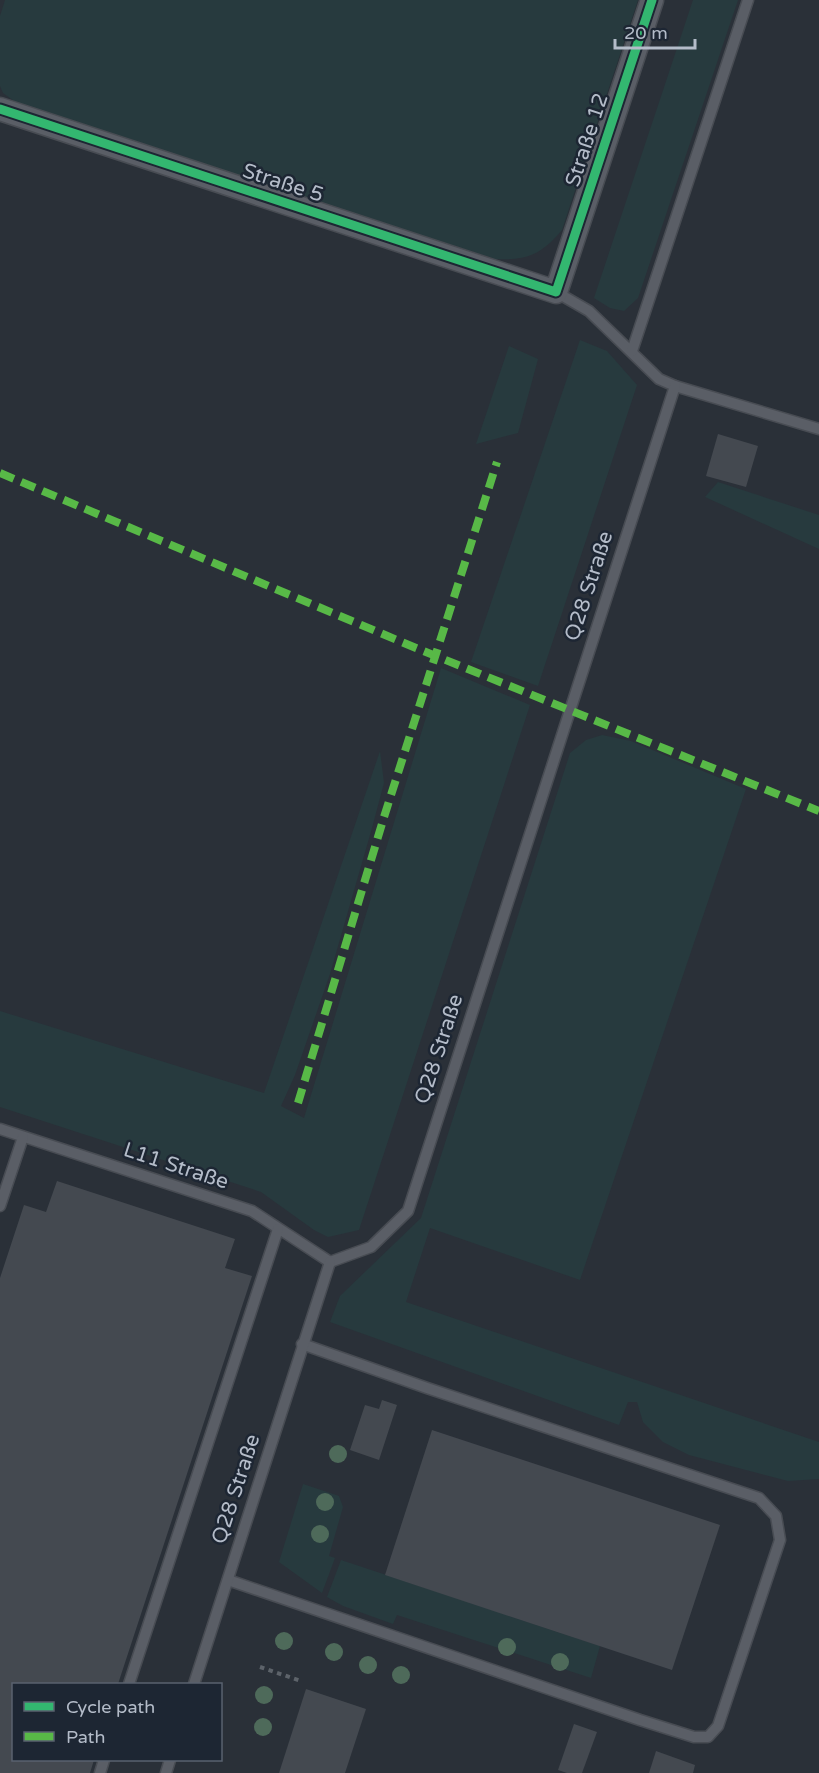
<svg xmlns="http://www.w3.org/2000/svg" width="819" height="1773" viewBox="0 0 819 1773" font-family="'Varela Round',sans-serif">
	<style>
		.green { fill: #273a3e }
		.building { fill: #444950 }
		.lines { fill: none; stroke-linecap: round; stroke-linejoin: round }
		.lane-casing { stroke: #484c53; stroke-width: 13 }
		.street-casing { stroke: #484c53; stroke-width: 25 }
		.path { stroke: #5d636a; stroke-width: 4; stroke-dasharray: 4.5 4.5; stroke-linecap: butt }
		.lane { stroke: #5a5e66; stroke-width: 10 }
		.street { stroke: #5a5e66; stroke-width: 22 }
		.quiet { stroke: #58b947; stroke-width: 8; stroke-dasharray: 15 8; stroke-linecap: butt }
		.cycleway-casing { stroke: #1d2633; stroke-width: 13 }
		.cycleway { stroke: #33b770; stroke-width: 9 }
		.tree { fill: #4e6a5a }
		.labels { text-anchor: middle; dominant-baseline: central; stroke-width: 5; stroke-linejoin: round; paint-order: stroke }
		.street-label { font-size: 21px; fill: #b4bcc9; stroke: #1d2633 }
	</style>
	<rect width="100%" height="100%" fill="#2a3038"/>
	<g class="green">
		<path d="M5,0H638L562,230C542,254 527,261 495,259L21,106L3,93L0,86V16Z"/>
		<polygon points="693,0 738,0 638,298 624,311 610,308 594,298"/>
		<polygon points="580,340 607,351 637,385 538,686 471,662"/>
		<polygon points="509,346 538,359 518,433 476,444"/>
		<polygon points="718,482 819,515 819,549 705,497"/>
		<polygon points="441,668 530,705 359,1230 328,1237 314,1230 261,1192 0,1107 0,1011 264,1093 380,751 384,783 372,828 330,974 295,1075 281,1106 304,1118"/>
		<polygon points="602,735 631,741 746,789 580,1280 430,1228 406,1302 819,1442 819,1479 788,1481 689,1455 663,1442 643,1422 637,1402 628,1402 619,1425 330,1322 340,1296 421,1218 570,753 586,740"/>
		<polygon points="303,1484 339,1496 343,1507 329,1556 335,1558 322,1593 279,1562"/>
		<polygon points="341,1560 600,1646 591,1678 397,1615 393,1624 343,1606 327,1597"/>
	</g>
	<g class="building">
		<polygon points="718,434 758,446 746,487 706,476"/>
		<polygon points="57,1181 235,1239 225,1268 252,1276 118,1684 14,1684 14,1760 94,1760 90,1773 0,1773 0,1278 24,1205 46,1212"/>
		<polygon points="382,1400 397,1405 379,1460 350,1450 365,1405 379,1409"/>
		<polygon points="432,1430 720,1525 672,1670 385,1575"/>
		<polygon points="306,1689 366,1709 345,1773 279,1773"/>
		<polygon points="574,1724 597,1732 582,1773 567,1773 558,1770"/>
		<polygon points="656,1751 695,1765 693,1773 649,1773"/>
	</g>
	<g class="lines">
		<g class="lane-casing">
			<g id="lane">
				<polyline points="556,292 589,311 659,379 675,386 819,429"/>
				<polyline points="632,351 748,0"/>
				<polyline points="0,1129 252,1211 330,1262"/>
				<polyline points="0,1206 23,1137"/>
				<polyline points="330,1262 371,1247 408,1211 675,386"/>
				<polyline points="228,1580 640,1720 694,1737 708,1737 718,1726 780,1540 776,1516 759,1498 427,1388 302,1344"/>
				<polyline points="129,1684 278,1229"/>
				<polyline points="194,1684 330,1262"/>
				<polyline points="100,1773 104,1760"/>
				<polyline points="166,1773 170,1760"/>
			</g>
		</g>
		<g class="street-casing">
			<polyline id="street" points="0,109 556,292 652,0"/>
		</g>
		<polyline class="path" points="260,1667 301,1681"/>
		<use href="#lane" class="lane"/>
		<use href="#street" class="street"/>
		<g class="quiet">
			<polyline points="0,473 416,648 819,811"/>
			<polyline points="298,1103 384,817 497,462"/>
		</g>
		<g class="cycleway-casing">
			<polyline id="cycleway" points="0,109 556,292 652,0"/>
		</g>
		<use href="#cycleway" class="cycleway"/>
	</g>
	<g class="tree">
		<circle cx="338" cy="1454" r="9"/>
		<circle cx="325" cy="1502" r="9"/>
		<circle cx="320" cy="1534" r="9"/>
		<circle cx="284" cy="1641" r="9"/>
		<circle cx="507" cy="1647" r="9"/>
		<circle cx="334" cy="1652" r="9"/>
		<circle cx="560" cy="1662" r="9"/>
		<circle cx="368" cy="1665" r="9"/>
		<circle cx="401" cy="1675" r="9"/>
		<circle cx="264" cy="1695" r="9"/>
		<circle cx="263" cy="1727" r="9"/>
	</g>
	<g class="labels">
		<g class="street-label">
			<text transform="translate(587 140) rotate(-72)">Straße 12</text>
			<text transform="translate(283 183) rotate(18)">Straße 5</text>
			<text transform="translate(589 586) rotate(-72)">Q28 Straße</text>
			<text transform="translate(439 1049) rotate(-72)">Q28 Straße</text>
			<text transform="translate(176 1166) rotate(18)">L11 Straße</text>
			<text transform="translate(236 1489) rotate(-72)">Q28 Straße</text>
		</g>
	</g>
	<rect x="12" y="1683" width="210" height="78" fill="#1d2633" stroke="#59626f" stroke-width="1.5"/>
	<rect x="24" y="1702" width="30" height="9" fill="#33b770" stroke="#59626f" stroke-width="1.5"/>
	<text x="66" y="1713" font-size="18" fill="#b4bcc9">Cycle path</text>
	<rect x="24" y="1732" width="30" height="9" fill="#58b947" stroke="#59626f" stroke-width="1.5"/>
	<text x="66" y="1743" font-size="18" fill="#b4bcc9">Path</text>
	<path d="M615 39v9h80v-9" fill="none" stroke="#b4bcc9" stroke-width="3"/>
	<text x="624" y="39" font-size="18" fill="#b4bcc9" stroke="#1d2633" stroke-width="4.5" paint-order="stroke">20 m</text>
</svg>
